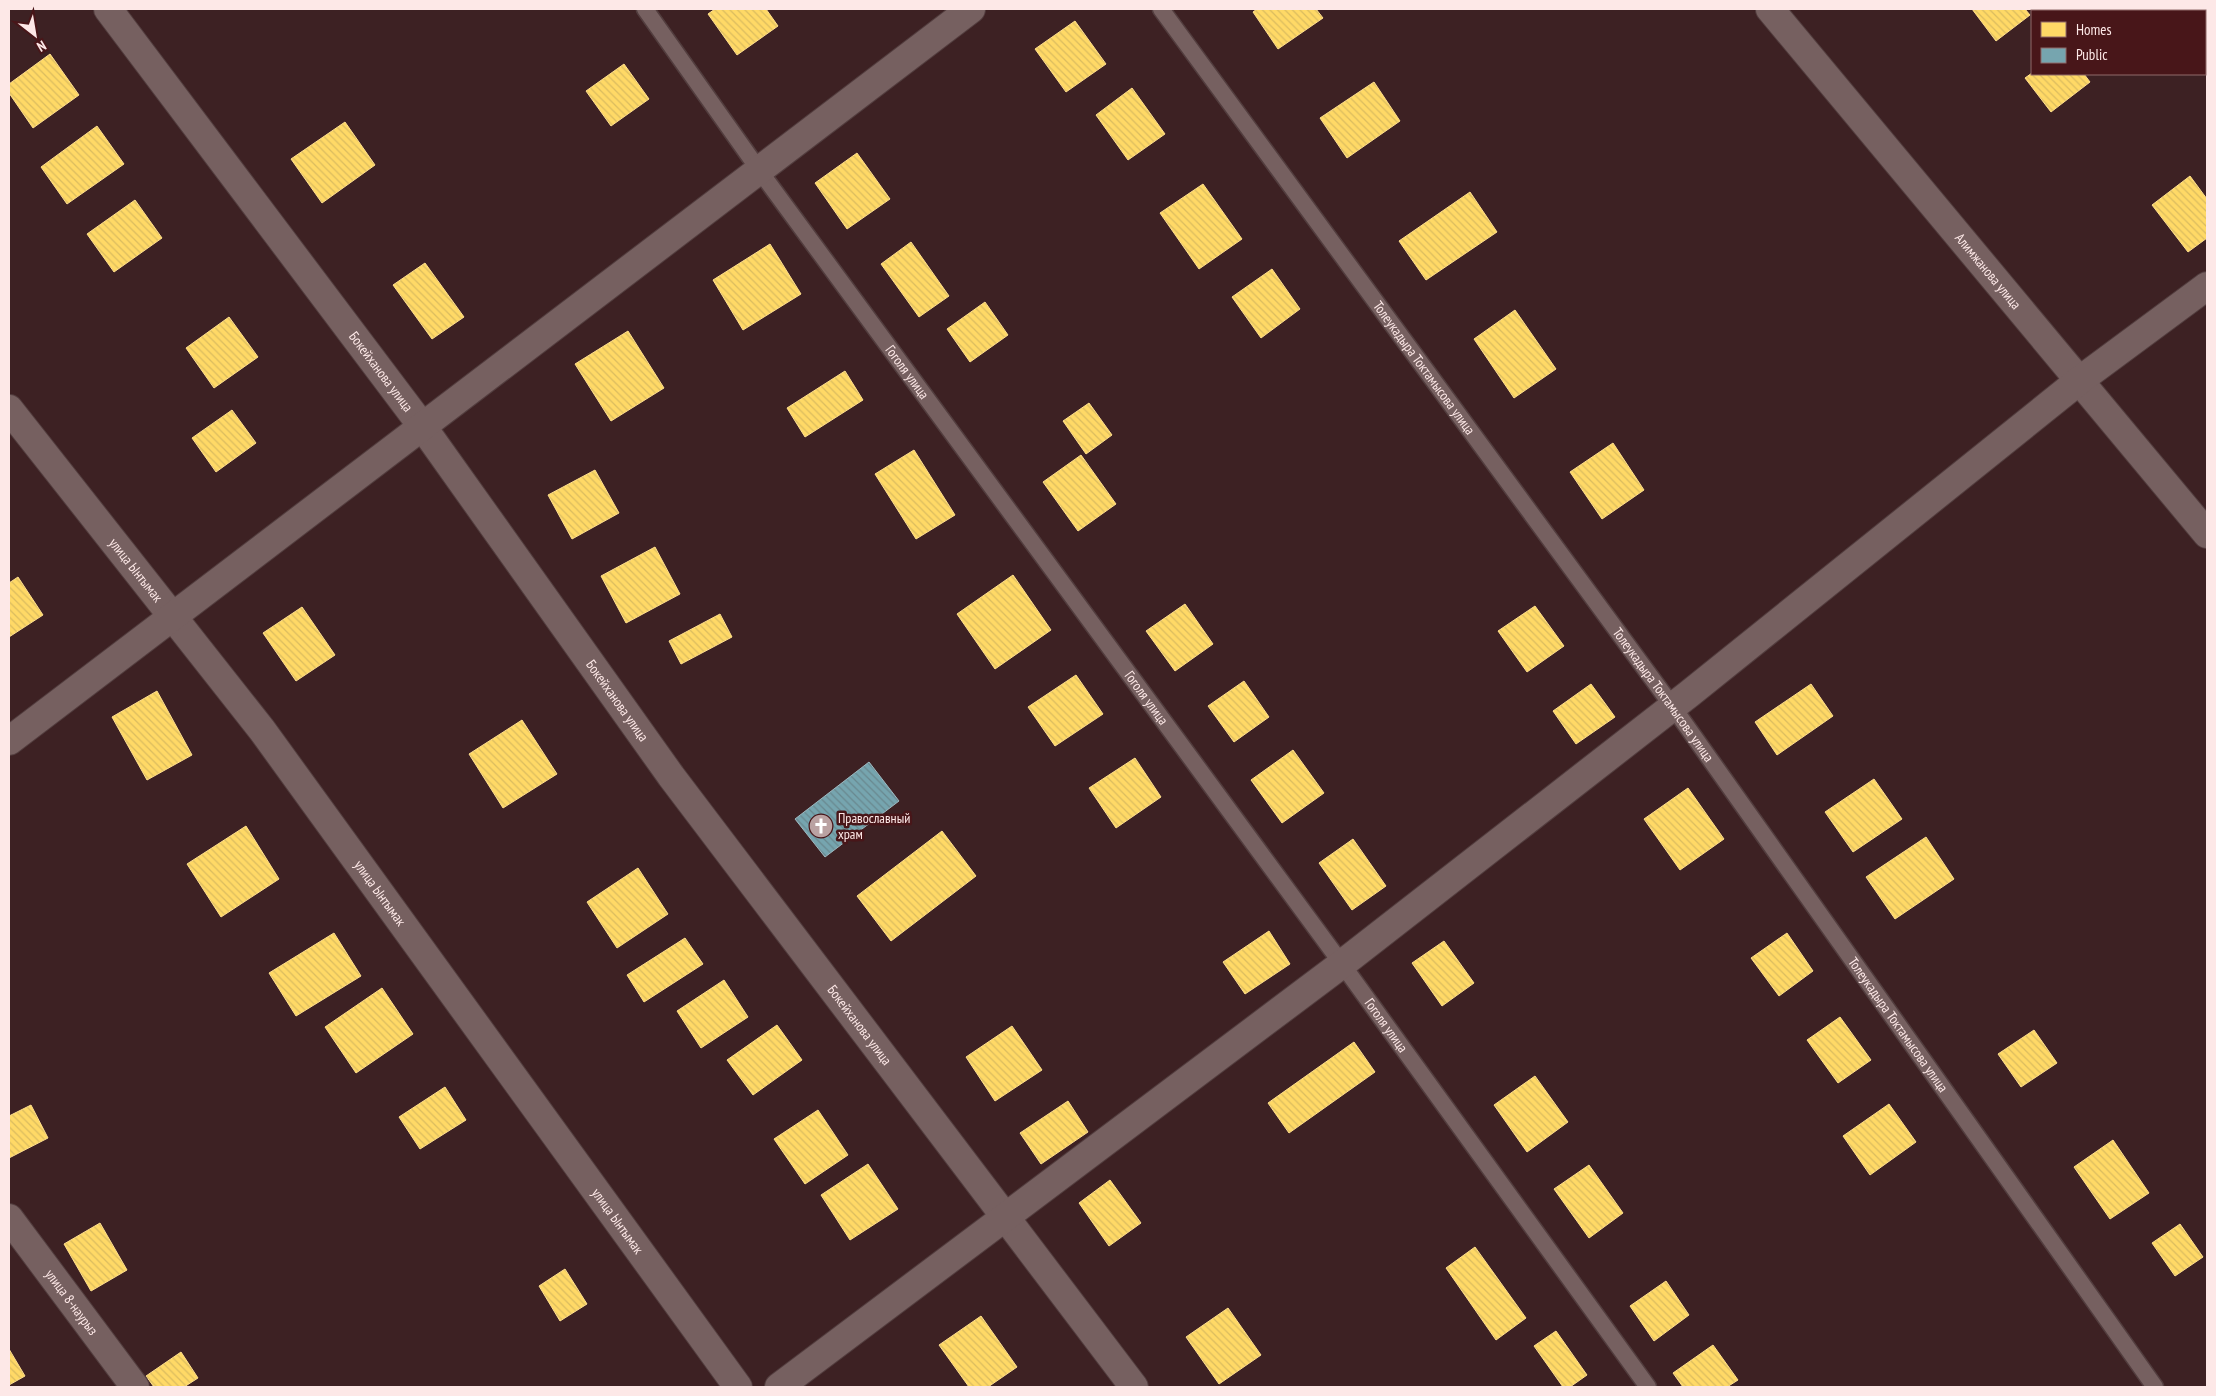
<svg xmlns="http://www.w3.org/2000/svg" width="2216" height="1396" viewBox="0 0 2216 1396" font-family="'PT Sans Narrow',sans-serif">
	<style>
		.homes { fill: url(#homes-back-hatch); stroke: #fede8d }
		.public { fill: url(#public-back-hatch); stroke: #9eb9c0 }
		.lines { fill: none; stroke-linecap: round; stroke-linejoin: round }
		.service-casing { stroke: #523d3e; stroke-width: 19 }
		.minor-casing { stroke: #523d3e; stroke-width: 30 }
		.service { stroke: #766060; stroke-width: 16 }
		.minor { stroke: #766060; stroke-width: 28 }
		.labels { text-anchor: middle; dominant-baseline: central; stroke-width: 5; stroke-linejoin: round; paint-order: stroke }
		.street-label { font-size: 14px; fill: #fde8e7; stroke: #481619 }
		.poi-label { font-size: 14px; fill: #fde8e7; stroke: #481619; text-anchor: start }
	</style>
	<defs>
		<pattern id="homes-back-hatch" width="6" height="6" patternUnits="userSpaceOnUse" patternTransform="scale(1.25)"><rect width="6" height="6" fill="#ffd966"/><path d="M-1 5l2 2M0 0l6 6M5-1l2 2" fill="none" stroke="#dbbc5f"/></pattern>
		<pattern id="public-back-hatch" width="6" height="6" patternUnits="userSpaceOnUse" patternTransform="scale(1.25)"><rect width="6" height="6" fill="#76a5af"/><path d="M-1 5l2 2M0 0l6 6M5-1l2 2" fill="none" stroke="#69888f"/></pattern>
	</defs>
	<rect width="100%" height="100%" fill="#3d2123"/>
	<g class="homes">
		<polygon points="715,9 766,9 778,26 737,55 708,14"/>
		<polygon points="1257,9 1316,9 1323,18 1278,49 1253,12"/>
		<polygon points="1972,9 2025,9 2030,15 1996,41"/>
		<polygon points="1075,21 1106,64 1066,92 1035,49"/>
		<polygon points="50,54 79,95 33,128 9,93 9,84"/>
		<polygon points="624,64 649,99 611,126 586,91"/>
		<polygon points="2032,73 2084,74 2090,82 2051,112 2025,78"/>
		<polygon points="1374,82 1400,121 1347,158 1320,118"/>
		<polygon points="1132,88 1165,134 1128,160 1096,115"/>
		<polygon points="345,122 375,165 322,203 291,159"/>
		<polygon points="97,126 124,164 67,204 41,167"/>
		<polygon points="857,153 890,199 847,229 815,183"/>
		<polygon points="2190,176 2207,199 2207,238 2188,252 2152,205"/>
		<polygon points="1203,184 1242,239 1199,269 1160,213"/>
		<polygon points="1470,192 1497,232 1426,280 1399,241"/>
		<polygon points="135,200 162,238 114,272 87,234"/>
		<polygon points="911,242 949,296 919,317 881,264"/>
		<polygon points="770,244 801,294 743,330 713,280"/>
		<polygon points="425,263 464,317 432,339 393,285"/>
		<polygon points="1272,269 1300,309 1261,338 1232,297"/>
		<polygon points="985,302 1008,335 970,362 947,329"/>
		<polygon points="1515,310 1556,369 1514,398 1474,339"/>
		<polygon points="229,317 258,357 214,388 186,348"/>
		<polygon points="628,331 664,388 611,421 575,364"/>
		<polygon points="845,371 863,400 805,437 787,408"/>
		<polygon points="1089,403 1112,435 1086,454 1063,421"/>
		<polygon points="232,410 256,443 216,472 192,438"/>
		<polygon points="1613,443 1644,490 1602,519 1570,472"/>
		<polygon points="914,450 955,515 916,539 875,474"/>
		<polygon points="1081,455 1116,504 1078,531 1043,482"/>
		<polygon points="595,470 619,513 572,539 548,495"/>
		<polygon points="655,547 680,594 626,623 601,576"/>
		<polygon points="1013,575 1051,630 995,669 957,614"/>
		<polygon points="18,577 43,615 9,637 9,583"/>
		<polygon points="1185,604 1213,644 1175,671 1146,631"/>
		<polygon points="1535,606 1564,646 1527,672 1498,631"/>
		<polygon points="302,607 335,655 296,681 263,633"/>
		<polygon points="720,614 732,637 681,664 669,641"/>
		<polygon points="1076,675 1103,714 1055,746 1028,707"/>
		<polygon points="1244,681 1269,717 1234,742 1208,706"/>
		<polygon points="1591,684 1615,717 1576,744 1553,711"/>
		<polygon points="1811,684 1833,716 1777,755 1755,722"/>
		<polygon points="157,691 192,755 147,780 112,717"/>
		<polygon points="522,720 557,774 503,808 469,754"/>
		<polygon points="1293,750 1324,793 1282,823 1251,780"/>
		<polygon points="1135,758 1161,797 1116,828 1089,788"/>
		<polygon points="1874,779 1902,819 1853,852 1825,812"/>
		<polygon points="1688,788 1724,839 1680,870 1644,819"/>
		<polygon points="246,826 279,879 221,917 187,864"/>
		<polygon points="942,831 976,876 891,941 857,896"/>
		<polygon points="1926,837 1954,879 1895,919 1866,877"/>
		<polygon points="1353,839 1386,886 1352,910 1319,863"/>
		<polygon points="638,868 668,914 617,948 587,902"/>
		<polygon points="1269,931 1290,964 1245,994 1223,962"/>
		<polygon points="334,933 361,976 296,1016 269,973"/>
		<polygon points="1787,933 1813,971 1779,996 1751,958"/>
		<polygon points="685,938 703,964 644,1002 627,975"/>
		<polygon points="1444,941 1474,983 1442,1006 1412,963"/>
		<polygon points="724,980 748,1017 701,1048 677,1011"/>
		<polygon points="382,988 413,1034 356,1073 325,1027"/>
		<polygon points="1840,1017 1871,1060 1838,1083 1807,1040"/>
		<polygon points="777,1025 802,1060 753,1095 727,1060"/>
		<polygon points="1012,1026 1042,1070 995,1101 966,1057"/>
		<polygon points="2034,1030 2057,1063 2021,1087 1998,1054"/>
		<polygon points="1354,1042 1375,1072 1289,1133 1268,1103"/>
		<polygon points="1535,1076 1568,1122 1527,1152 1494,1105"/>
		<polygon points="445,1087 466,1120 420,1149 399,1117"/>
		<polygon points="1068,1101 1088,1132 1041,1164 1020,1133"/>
		<polygon points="1889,1104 1916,1142 1870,1175 1843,1136"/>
		<polygon points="31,1105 48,1138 9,1158 9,1116"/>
		<polygon points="818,1110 848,1155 805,1184 774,1139"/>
		<polygon points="2113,1140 2149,1193 2110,1219 2074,1167"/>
		<polygon points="868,1164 898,1209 850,1240 821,1195"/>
		<polygon points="1589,1165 1623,1213 1589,1238 1554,1189"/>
		<polygon points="1110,1180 1141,1223 1109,1246 1079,1203"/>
		<polygon points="100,1223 127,1270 91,1291 64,1244"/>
		<polygon points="2180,1224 2203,1257 2175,1276 2152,1243"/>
		<polygon points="1475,1247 1526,1318 1496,1340 1446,1268"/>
		<polygon points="565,1269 587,1304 560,1321 539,1286"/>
		<polygon points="1666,1281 1689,1315 1654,1341 1630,1306"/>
		<polygon points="1228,1308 1261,1355 1219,1384 1186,1337"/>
		<polygon points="981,1316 1017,1367 988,1387 969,1387 939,1345"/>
		<polygon points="1556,1331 1587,1375 1570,1387 1563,1387 1534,1346"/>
		<polygon points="1713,1345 1738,1380 1727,1387 1683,1387 1673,1373"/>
		<polygon points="9,1349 25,1376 9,1385"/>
		<polygon points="181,1352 198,1378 184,1387 154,1387 146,1376"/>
	</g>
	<polygon class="public" points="869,762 899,801 825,857 795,819"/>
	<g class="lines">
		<g class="service-casing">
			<g id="service">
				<path id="s1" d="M645,9L759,170L1342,964L1648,1387"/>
				<path id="s2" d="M1161,9L1673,707L2155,1387"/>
			</g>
		</g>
		<g class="minor-casing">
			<g id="minor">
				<path id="s3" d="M108,9L422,426L671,776L1134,1387"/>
				<path id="s4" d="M1770,9L2207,534"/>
				<path id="s5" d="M9,409L262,730L738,1387"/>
				<polyline points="9,741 971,9"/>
				<path id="s6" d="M9,1218L135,1387"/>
				<polyline points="779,1387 1342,964 1689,694 2080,380 2207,286"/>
			</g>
		</g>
		<use href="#service" class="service"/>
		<use href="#minor" class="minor"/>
	</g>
	<defs>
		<g id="church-disc" transform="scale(1.25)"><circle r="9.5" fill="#baa2a2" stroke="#481619"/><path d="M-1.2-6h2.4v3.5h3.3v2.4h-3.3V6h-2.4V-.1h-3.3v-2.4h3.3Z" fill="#fff"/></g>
	</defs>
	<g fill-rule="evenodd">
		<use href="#church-disc" x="821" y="826"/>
	</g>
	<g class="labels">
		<g class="street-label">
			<text stroke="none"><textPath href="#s4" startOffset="341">Алимжанова улица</textPath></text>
			<text stroke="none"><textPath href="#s2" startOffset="445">Толеукадыра Токтамысова улица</textPath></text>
			<text stroke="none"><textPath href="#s1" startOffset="448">Гоголя улица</textPath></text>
			<text stroke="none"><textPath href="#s3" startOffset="454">Бокейханова улица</textPath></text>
			<text stroke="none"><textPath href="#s5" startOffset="205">улица Ынтымак</textPath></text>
			<text stroke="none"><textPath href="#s2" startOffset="850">Толеукадыра Токтамысова улица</textPath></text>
			<text stroke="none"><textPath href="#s1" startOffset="852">Гоголя улица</textPath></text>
			<text stroke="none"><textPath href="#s3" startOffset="859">Бокейханова улица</textPath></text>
			<text stroke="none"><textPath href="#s5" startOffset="610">улица Ынтымак</textPath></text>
			<text stroke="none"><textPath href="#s2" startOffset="1255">Толеукадыра Токтамысова улица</textPath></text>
			<text stroke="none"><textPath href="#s3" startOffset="1264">Бокейханова улица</textPath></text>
			<text stroke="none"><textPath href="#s1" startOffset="1258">Гоголя улица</textPath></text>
			<text stroke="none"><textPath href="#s5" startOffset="1015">улица Ынтымак</textPath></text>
			<text stroke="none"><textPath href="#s6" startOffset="105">улица 8-наурыз</textPath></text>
		</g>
		<g class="poi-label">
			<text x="838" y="818">Православный<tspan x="838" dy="16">храм</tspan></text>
		</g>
	</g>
	<rect width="2216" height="1396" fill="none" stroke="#fde8e7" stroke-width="20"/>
	<rect x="2031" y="10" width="175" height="65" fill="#481619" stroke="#906a6b"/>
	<rect x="2041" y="22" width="25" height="15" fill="#ffd966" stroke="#906a6b"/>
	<text x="2076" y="35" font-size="15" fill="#fde8e7">Homes</text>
	<rect x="2041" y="48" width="25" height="15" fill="#76a5af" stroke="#906a6b"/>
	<text x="2076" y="60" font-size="15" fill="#fde8e7">Public</text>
	<g transform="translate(35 35) rotate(149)" stroke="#481619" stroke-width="4" paint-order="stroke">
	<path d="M0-4L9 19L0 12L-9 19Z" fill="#fde8e7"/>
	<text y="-8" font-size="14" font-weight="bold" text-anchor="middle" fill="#fde8e7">N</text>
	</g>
</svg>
